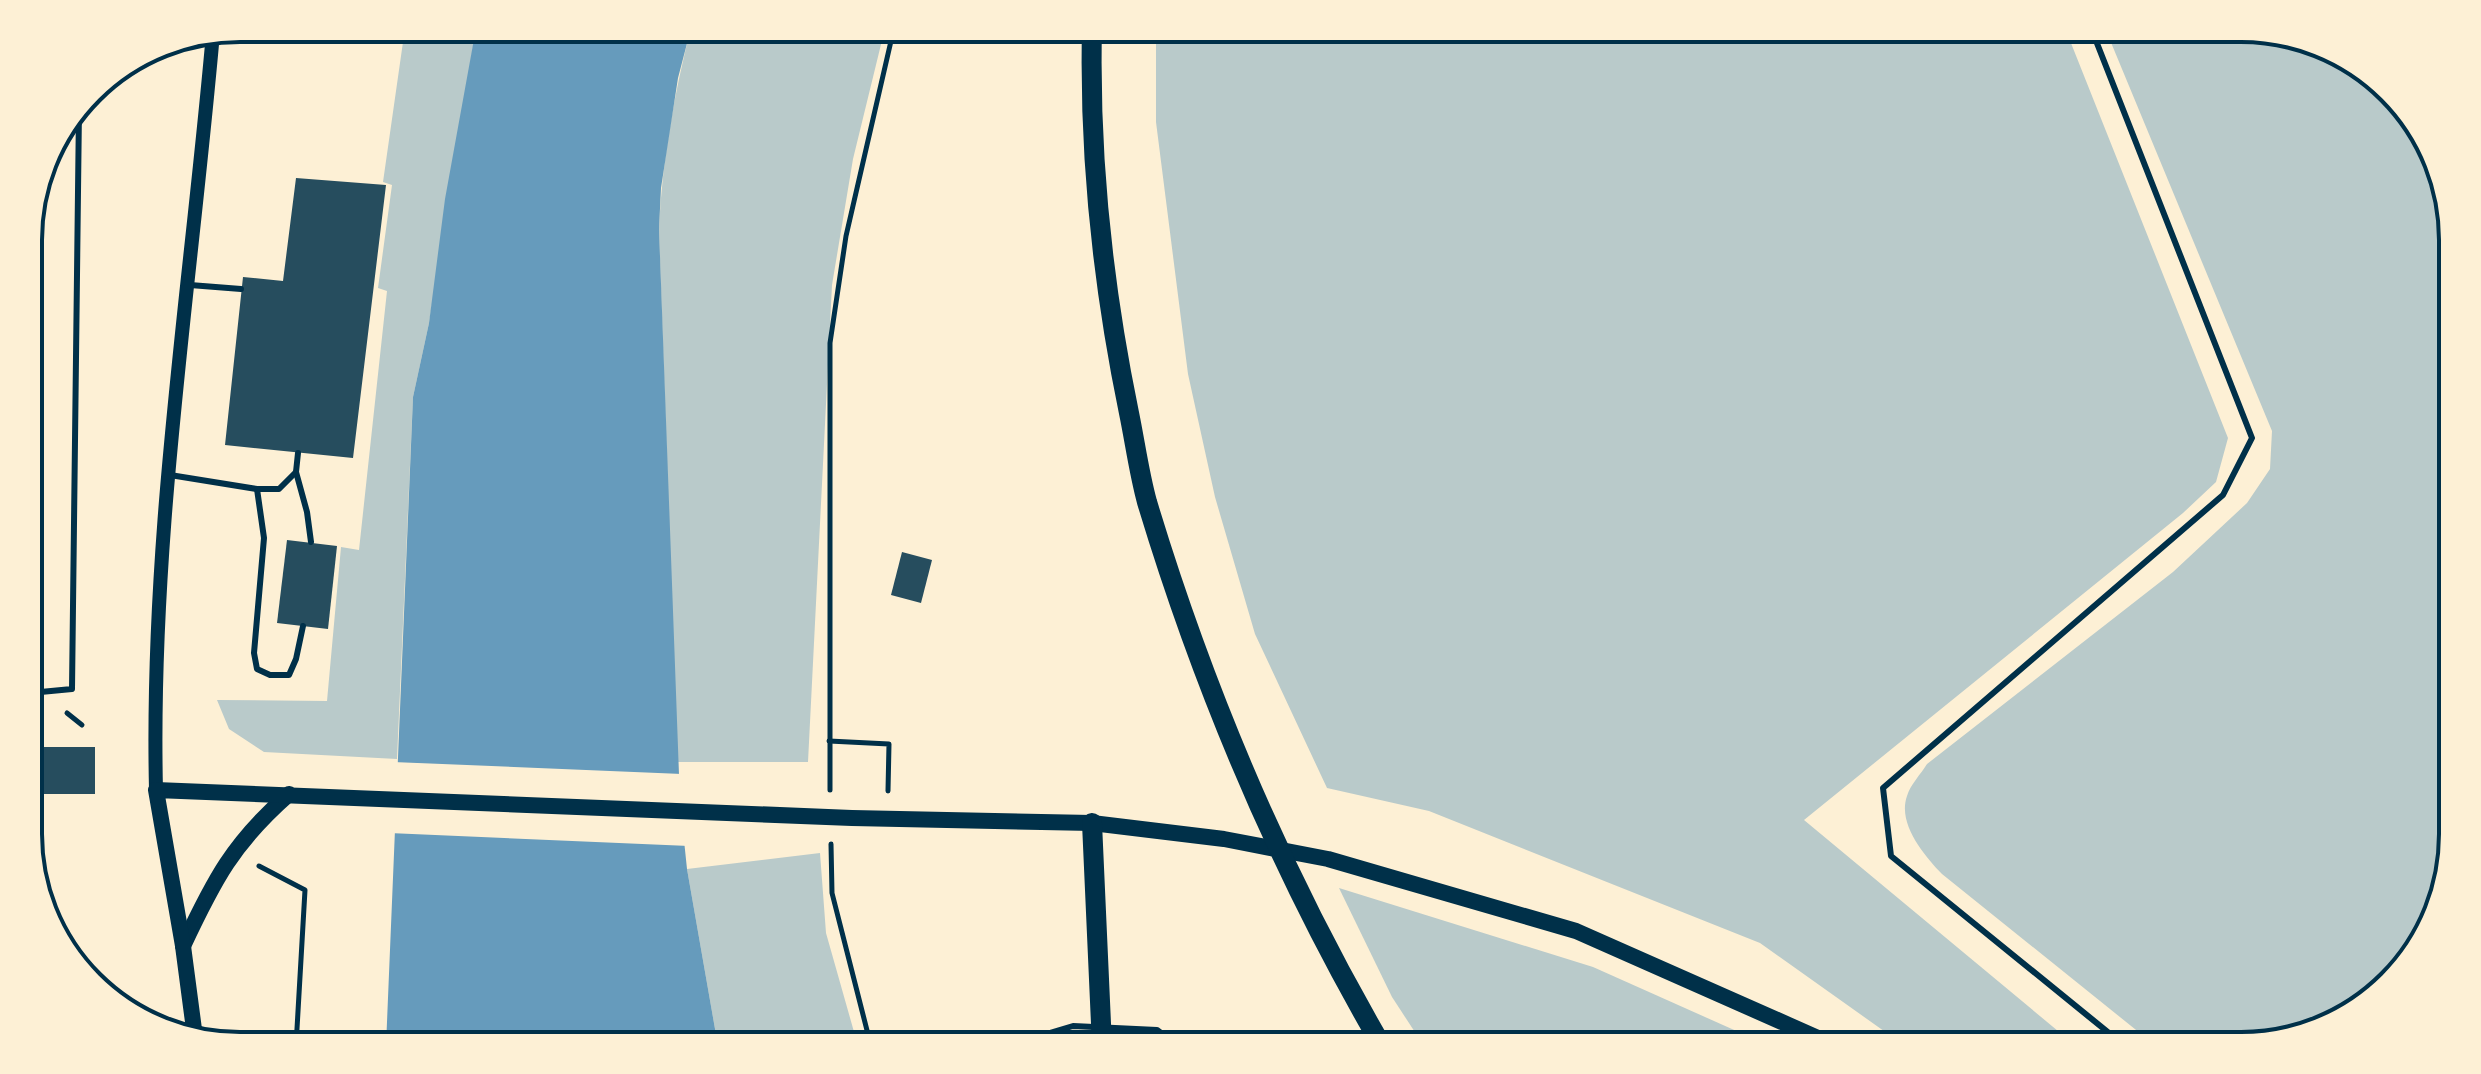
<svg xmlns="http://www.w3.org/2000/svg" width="2481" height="1074" viewBox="0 0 2481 1074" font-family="'PT Sans Narrow',sans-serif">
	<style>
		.green { fill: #b9caca }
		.water { fill: #669bbc }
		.pier { fill: #fdf0d5 }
		.building { fill: #264d5e }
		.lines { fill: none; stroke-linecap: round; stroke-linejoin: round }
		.path { stroke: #003049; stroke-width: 5 }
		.service { stroke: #003049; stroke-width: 6 }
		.tertiary { stroke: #003049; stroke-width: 14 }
		.secondary { stroke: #003049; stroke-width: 16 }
		.primary { stroke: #003049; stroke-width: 20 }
		.rim { fill: none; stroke: #003049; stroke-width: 4 }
	</style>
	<rect width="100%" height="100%" fill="#fdf0d5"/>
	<g class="green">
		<polygon points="405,28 476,28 429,323 413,397 397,759 264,752 229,729 217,700 327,701 341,547 359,550 387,291 378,288 392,185 383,182"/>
		<path d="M691,28H885L853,159L832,285L808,762H677L659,229C662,161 674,94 691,28Z"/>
		<polygon points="1156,28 2065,28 2228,438 2216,482 2183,513 1804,820 2076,1046 1905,1046 1760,943 1429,811 1327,788 1255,634 1215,497 1188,374 1156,122"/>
		<path d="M2105,28H2241L2322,44L2409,111L2451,212L2453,834L2437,915L2359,1010L2254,1046H2156L1942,874C1925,856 1897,824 1907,796C1910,785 1921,774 1927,764L2173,572L2247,503L2270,469L2272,431Z"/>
		<polygon points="820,853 826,933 858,1046 718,1046 687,869"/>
		<polygon points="1339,888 1593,967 1770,1046 1424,1046 1392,997"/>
	</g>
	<polygon class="water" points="476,28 691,28 678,78 661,188 659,229 680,802 687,869 718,1046 386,1046 413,397 429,323 445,199"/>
	<polygon class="pier" points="393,762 682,774 689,846 389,833"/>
	<g class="building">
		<polygon points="296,178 386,185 353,458 225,445 243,277 283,281"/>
		<polygon points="287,540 337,546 328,629 277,623"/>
		<polygon points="902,552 932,560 921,603 891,595"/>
		<rect x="34" y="747" width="61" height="47"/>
	</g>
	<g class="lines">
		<g class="path">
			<polyline points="67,713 82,725"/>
			<polyline points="829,741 889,744 888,791"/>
			<polyline points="830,790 830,343 846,236 894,28"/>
			<polyline points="831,844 832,893 871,1046"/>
			<polyline points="259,866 305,890 296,1046"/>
		</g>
		<g class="service">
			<polyline points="2091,28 2252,438 2223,495 1883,788 1891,856 2125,1046"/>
			<polyline points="190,285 241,289"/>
			<polyline points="296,472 307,512 311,542"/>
			<polyline points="170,475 257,489 279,489 296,472 298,453"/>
			<polyline points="257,489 264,538 254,653 257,669 270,675 289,675 296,659 303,626"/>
			<polyline points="30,693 72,689 79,109"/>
			<polyline points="1006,1046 1073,1026 1157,1030 1178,1046"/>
		</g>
		<path class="tertiary" d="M156,790C150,537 191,285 213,33"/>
		<g class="secondary">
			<path d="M183,946C214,880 233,843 289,794"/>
			<polyline points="195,1037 183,946 156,790 852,818 1092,823 1224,839 1328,859 1576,931 1836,1046"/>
		</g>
		<g class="primary">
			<path d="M1092,28C1089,157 1103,287 1129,413C1135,442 1139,473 1147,502C1204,691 1283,876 1382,1046"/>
			<polyline points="1092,823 1102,1046"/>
		</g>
	</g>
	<path d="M0 0H2481V1074H0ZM240 42H2241A198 198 0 0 1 2439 240V834A198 198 0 0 1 2241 1032H240A198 198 0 0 1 42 834V240A198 198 0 0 1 240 42Z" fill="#fdf0d5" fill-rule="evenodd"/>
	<path class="rim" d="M240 42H2241A198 198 0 0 1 2439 240V834A198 198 0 0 1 2241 1032H240A198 198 0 0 1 42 834V240A198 198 0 0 1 240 42Z"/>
</svg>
